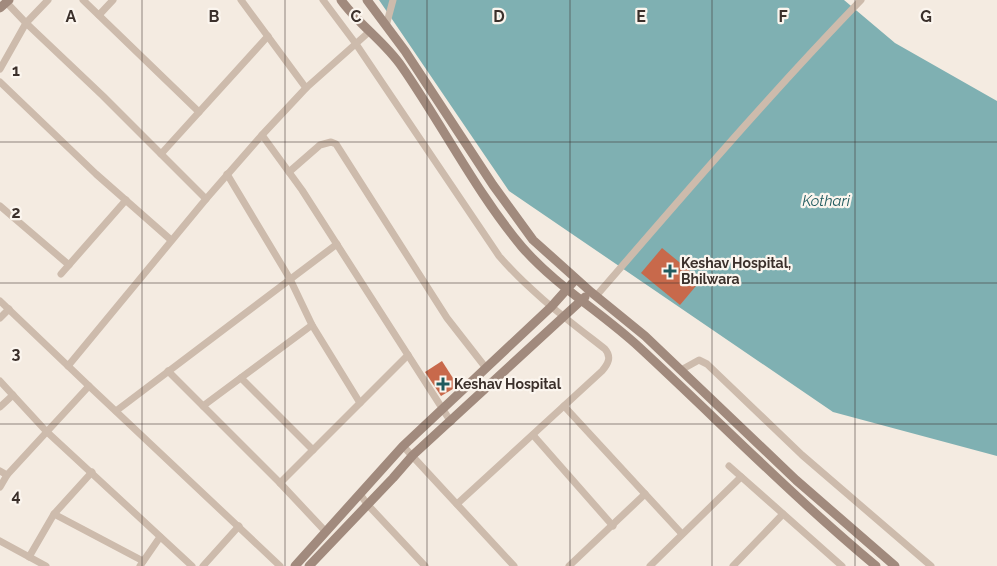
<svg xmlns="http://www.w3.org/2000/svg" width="997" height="566" viewBox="0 0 997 566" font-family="Raleway,sans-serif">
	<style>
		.water { fill: #7fb0b2 }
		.building { fill: #c8694b }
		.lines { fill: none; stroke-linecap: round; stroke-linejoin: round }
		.street { stroke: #cdbbac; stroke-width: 7 }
		.secondary { stroke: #a18a7d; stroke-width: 9 }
		.grid { fill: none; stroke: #3b302b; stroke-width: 1; stroke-opacity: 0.55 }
		.poi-dot { fill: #1f5a5e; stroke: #fbf5ee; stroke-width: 2 }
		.labels { text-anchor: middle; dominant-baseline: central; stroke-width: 4.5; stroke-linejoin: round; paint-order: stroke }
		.poi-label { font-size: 14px; font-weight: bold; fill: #3b302b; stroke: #fbf5ee; text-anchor: start }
		.water-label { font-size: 15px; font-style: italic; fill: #1f5a5e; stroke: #fbf5ee }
		.grid-label { font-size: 16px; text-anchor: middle; font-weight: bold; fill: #3b302b; stroke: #fbf5ee; stroke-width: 4.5; stroke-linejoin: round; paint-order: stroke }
	</style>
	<rect width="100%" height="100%" fill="#f4ebe1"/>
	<polygon class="water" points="379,0 844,0 895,43 997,101 997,456 833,412 509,191"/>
	<g class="building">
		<polygon points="662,248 701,280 680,305 641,273"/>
		<polygon points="442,361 458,386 441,396 425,372"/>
	</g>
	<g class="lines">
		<g class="street">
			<polyline points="83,0 199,112"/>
			<polyline points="241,0 306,88"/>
			<path d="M323,0L356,44L499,256C530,292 568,320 605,349C612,357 608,364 602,371L457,504"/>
			<polyline points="7,3 26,23 103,96 206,199"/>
			<polyline points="99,15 113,0"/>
			<polyline points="386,26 393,0"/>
			<polyline points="0,69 26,23 48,0"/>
			<polyline points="0,82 96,174 171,240"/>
			<polyline points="262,135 302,190 451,422"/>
			<polyline points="161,154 268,36"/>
			<polyline points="289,172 320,145 331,142 336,144 447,318 486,368"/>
			<polyline points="227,174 290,279 312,325 360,403"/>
			<polyline points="0,206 69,265"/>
			<polyline points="61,274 126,200"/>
			<path d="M596,296C683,196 769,95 861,0"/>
			<polyline points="0,301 89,386 7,475 0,471"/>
			<polyline points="0,318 9,309"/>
			<polyline points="68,366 206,199 262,135 306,88 369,32"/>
			<polyline points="681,370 699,360 707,364 802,455 931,566"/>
			<polyline points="168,371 280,483 326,532"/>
			<polyline points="241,378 313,450"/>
			<polyline points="0,381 46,431 192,566"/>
			<polyline points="89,386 280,566"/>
			<polyline points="203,406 312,325"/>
			<polyline points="564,406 682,534"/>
			<polyline points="0,407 13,395"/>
			<polyline points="116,411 337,244"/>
			<polyline points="533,435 613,526"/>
			<polyline points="403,446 514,566"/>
			<polyline points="729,466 842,566"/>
			<polyline points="280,483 408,355"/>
			<polyline points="0,487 7,475"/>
			<polyline points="360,494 367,504 425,566"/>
			<polyline points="54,514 143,561"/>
			<polyline points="0,541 46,566"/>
			<polyline points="29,557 54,514 92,472"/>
			<polyline points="140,566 160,537"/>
			<polyline points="203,566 239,526"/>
			<polyline points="569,566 645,494"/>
			<polyline points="650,566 741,477"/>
			<polyline points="733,566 783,514"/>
		</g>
		<g class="secondary">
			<path d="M341,0C359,25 385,42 402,67C443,126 476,192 522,247C556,286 601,312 639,347C718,420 793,497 876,566"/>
			<polyline points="367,0 405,51 493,185 533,240 591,292 645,336 796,480 895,566"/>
			<polyline points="0,8 9,0"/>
			<polyline points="295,566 403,446 551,307 576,279"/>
			<polyline points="309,566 393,478 413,455 585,297"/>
		</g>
	</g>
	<path class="grid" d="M142,0V566M285,0V566M427,0V566M570,0V566M712,0V566M855,0V566M0,142H997M0,283H997M0,424H997"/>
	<g class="poi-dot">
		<path d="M667.5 263.5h5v5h5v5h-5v5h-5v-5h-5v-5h5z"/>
		<path d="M440.5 376.5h5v5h5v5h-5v5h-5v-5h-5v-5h5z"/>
	</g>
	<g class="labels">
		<g class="poi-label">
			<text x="681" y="263">Keshav Hospital,<tspan x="681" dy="16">Bhilwara</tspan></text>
			<text x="454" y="384">Keshav Hospital</text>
		</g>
		<g class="water-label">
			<text x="826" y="201">Kothari</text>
		</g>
	</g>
	<g class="grid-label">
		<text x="71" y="22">A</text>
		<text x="214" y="22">B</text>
		<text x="356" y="22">C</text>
		<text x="499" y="22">D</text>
		<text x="641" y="22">E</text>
		<text x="783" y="22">F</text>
		<text x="926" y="22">G</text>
		<text x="16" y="76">1</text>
		<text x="16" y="218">2</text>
		<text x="16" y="359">3</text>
		<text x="16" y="501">4</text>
	</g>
</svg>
